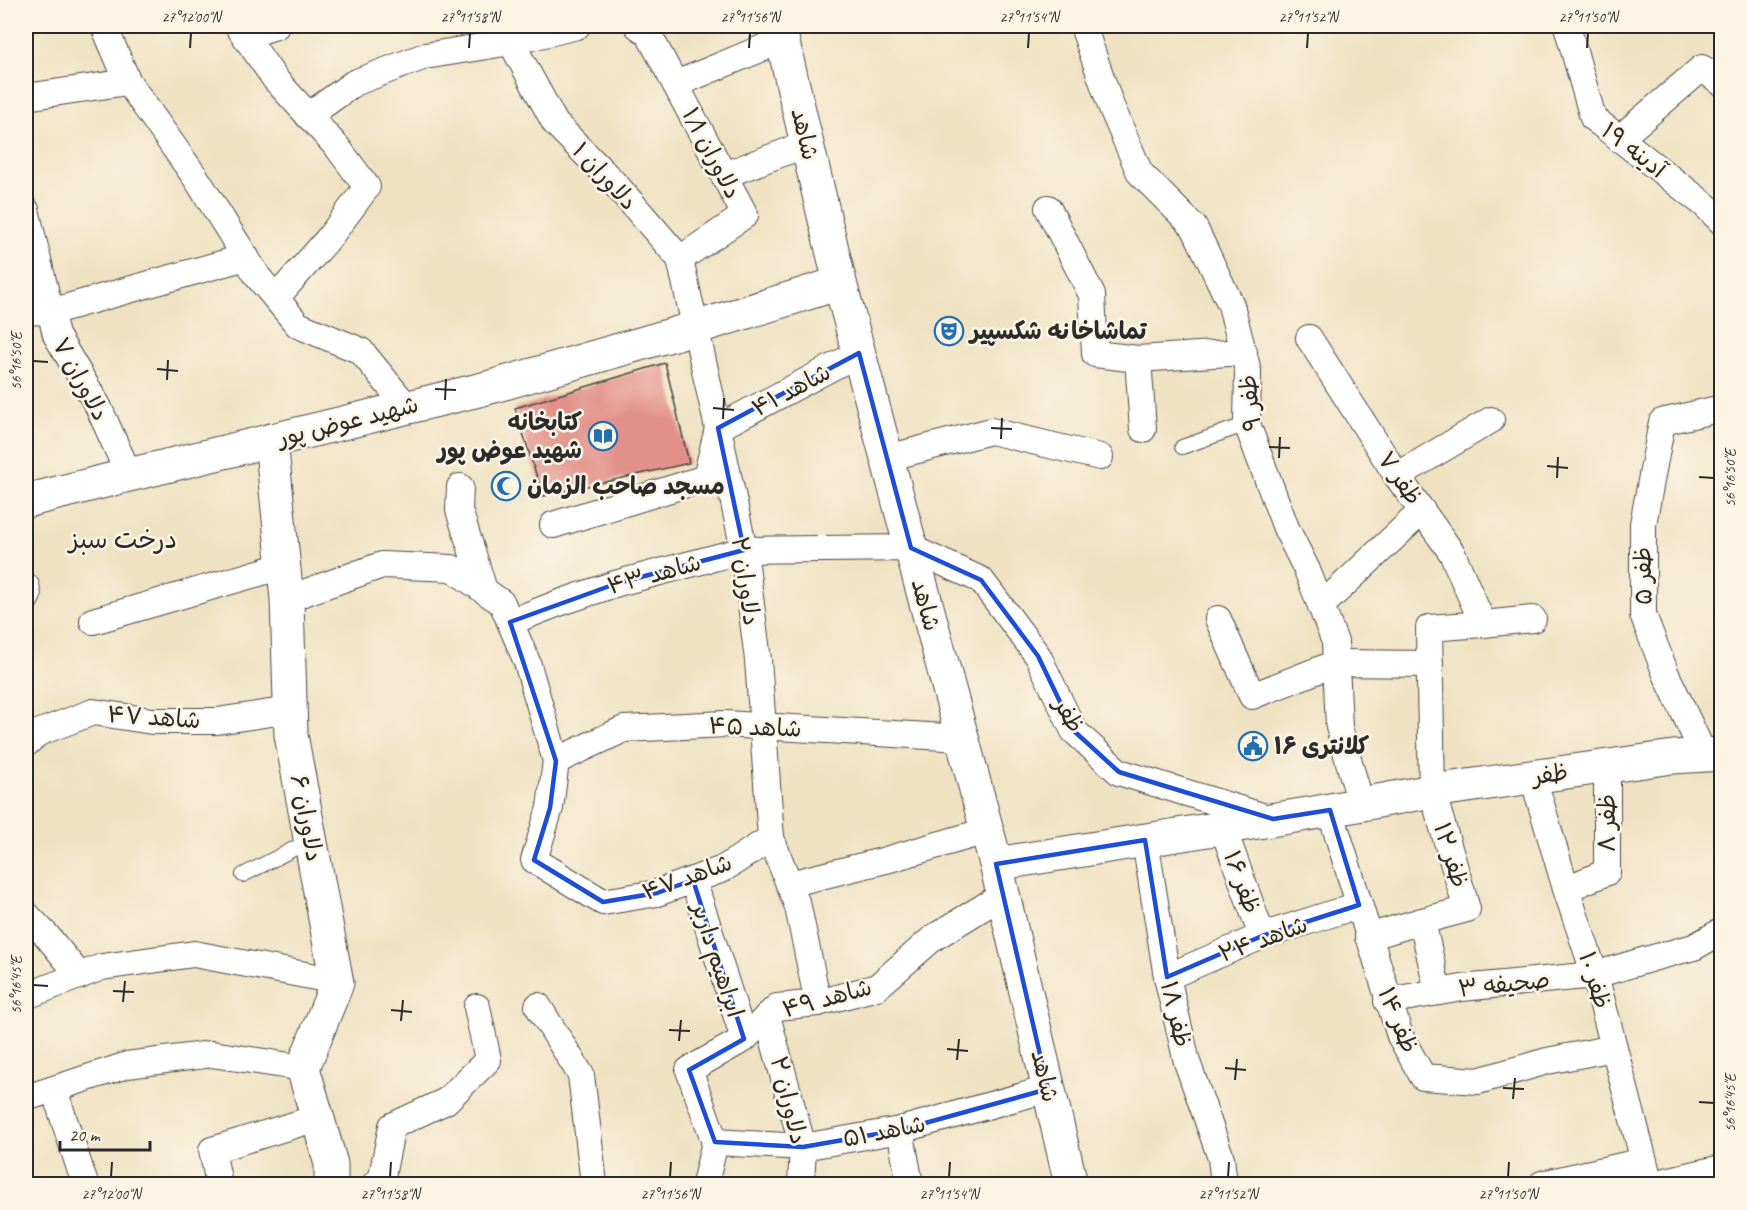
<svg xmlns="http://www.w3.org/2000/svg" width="1747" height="1210" viewBox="0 0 1747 1210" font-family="Caveat,'Playpen Sans Arabic',sans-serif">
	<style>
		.building { fill: #e29089 }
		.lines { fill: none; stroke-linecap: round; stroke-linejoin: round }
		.service-casing { stroke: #484642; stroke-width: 16 }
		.minor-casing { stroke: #484642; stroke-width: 28 }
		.tertiary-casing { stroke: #484642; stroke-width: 35 }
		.secondary-casing { stroke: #484642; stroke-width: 35 }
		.service { stroke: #fff; stroke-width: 14 }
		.minor { stroke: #fff; stroke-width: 26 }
		.tertiary { stroke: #fff; stroke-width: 33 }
		.secondary { stroke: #fff; stroke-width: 33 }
		.marked { fill: none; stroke: #1d4ed8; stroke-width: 4.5; stroke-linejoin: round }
		.ticks { fill: none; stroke: #2b2b2b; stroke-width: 2 }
		.labels { text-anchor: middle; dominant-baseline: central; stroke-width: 5; stroke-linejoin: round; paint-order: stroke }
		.street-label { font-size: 24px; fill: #2b2b2b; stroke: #fcf5e5 }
		.poi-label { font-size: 24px; font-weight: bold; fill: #2b2b2b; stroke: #fcf5e5; text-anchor: start }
		.neighbourhood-label { font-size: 26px; fill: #2b2b2b; stroke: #fcf5e5 }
		.neatline { fill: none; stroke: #2b2b2b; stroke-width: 2 }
		.ticks-label { font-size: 15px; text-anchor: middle; fill: #2b2b2b }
	</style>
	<rect width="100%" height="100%" fill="#fcf5e5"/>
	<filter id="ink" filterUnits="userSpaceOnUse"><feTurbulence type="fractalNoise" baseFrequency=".0167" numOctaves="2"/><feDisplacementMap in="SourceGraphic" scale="12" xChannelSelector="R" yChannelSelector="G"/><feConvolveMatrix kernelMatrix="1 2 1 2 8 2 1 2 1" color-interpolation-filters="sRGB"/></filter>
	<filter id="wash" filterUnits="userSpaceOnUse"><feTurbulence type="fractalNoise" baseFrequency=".008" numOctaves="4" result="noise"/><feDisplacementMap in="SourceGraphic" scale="24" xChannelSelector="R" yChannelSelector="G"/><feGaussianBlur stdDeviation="1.35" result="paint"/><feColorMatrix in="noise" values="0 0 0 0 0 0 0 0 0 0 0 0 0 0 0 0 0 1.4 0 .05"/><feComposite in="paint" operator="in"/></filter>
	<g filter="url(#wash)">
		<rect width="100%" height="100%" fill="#efe2c3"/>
		<g id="blocks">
			<polygon class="building" points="665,363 689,463 543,496 515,408"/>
		</g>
	</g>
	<g filter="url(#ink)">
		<use href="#blocks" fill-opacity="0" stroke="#484642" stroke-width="1.5"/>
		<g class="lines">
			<g class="service-casing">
				<g id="service">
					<polyline points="1182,447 1247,424"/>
					<polyline points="243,875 311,840"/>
				</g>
			</g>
			<g class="minor-casing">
				<g id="minor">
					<polyline points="104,26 128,82 198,181 258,277 298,325 361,351 407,407"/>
					<polyline points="238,26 275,79 338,148 367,187 329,238 276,298"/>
					<polyline points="505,26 511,42 555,123 616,185 680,259 718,428 744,550 758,660 771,838"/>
					<polyline points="638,26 648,33 745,215 680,259"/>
					<polyline points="1083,26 1111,106 1140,173 1194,227 1231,305 1248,371 1247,424 1286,528 1307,570 1335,642 1339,727 1361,804"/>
					<polyline points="1567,26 1593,118 1705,205 1722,222"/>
					<polyline points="245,36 276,26"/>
					<polyline points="676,84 782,40"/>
					<polyline points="26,97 128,82"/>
					<polyline points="308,116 354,83 425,56 511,42 577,26"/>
					<polyline points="1619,139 1702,68 1722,83"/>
					<polyline points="724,175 807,144"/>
					<polyline points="1048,208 1092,295 1095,354 1138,359 1143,429"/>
					<polyline points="26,210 56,335 98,406 129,475"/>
					<polyline points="26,311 50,312 246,257"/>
					<polyline points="1309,338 1397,476 1452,553 1483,624 1429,628 1432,791 1467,909 1422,921 1438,992"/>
					<polyline points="1138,359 1244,352"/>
					<polyline points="887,458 991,431 1100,457"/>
					<polyline points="1397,476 1491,420"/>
					<polyline points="460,487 459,510 484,590"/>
					<polyline points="553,525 706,478 718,428 859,353"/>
					<polyline points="26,586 28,595 26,599"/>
					<polyline points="287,599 382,565 452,568 502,603 527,662 556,761 550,808 534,860 603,902 657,893 723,869 771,838 789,884 886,860 986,831"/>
					<polyline points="1321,606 1422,511"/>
					<polyline points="1218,619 1252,696 1336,663 1430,664"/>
					<polyline points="93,621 283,566"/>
					<polyline points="510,622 559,603 618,583 744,550 911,548 981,580 1038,656 1074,731 1119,772 1268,818"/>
					<polyline points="1483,624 1533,619"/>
					<polyline points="26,744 38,733 93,712 152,721 217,721 290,710"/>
					<polyline points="1704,755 1666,674 1643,615 1643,524 1662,422 1722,408"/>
					<polyline points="556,761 624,729 725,724 962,738"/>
					<polyline points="1533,777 1566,889 1595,975 1650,1184"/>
					<polyline points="1330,810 1400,1036 1423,1077 1478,1081 1547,1061 1614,1048"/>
					<polyline points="1223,828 1262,936"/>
					<polyline points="1145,840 1167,977 1187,1062 1221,1158 1224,1184"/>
					<polyline points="693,880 744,1039"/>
					<polyline points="789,884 798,907 818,1003"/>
					<polyline points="1566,889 1607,872 1607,766"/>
					<polyline points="26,914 47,936 80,976"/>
					<polyline points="1368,937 1422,921"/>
					<polyline points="1167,977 1262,936 1359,905"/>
					<polyline points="26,996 102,967 194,954 337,981"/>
					<polyline points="1387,1001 1462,988 1595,975 1649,959 1694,947 1722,931"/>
					<polyline points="538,1006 581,1075 594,1184"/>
					<polyline points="767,1016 803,1147 801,1184"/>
					<polyline points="54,1089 85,1184"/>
					<polyline points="26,1098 127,1065 212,1054 303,1068"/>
					<polyline points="900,1130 910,1184"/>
					<polyline points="715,1142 803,1147 900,1130 1048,1089"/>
					<polyline points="219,1184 212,1150 317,1118"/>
					<polyline points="375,1184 381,1181 392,1126 446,1101 488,1060 477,1007"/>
					<polyline points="705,1184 715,1142 689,1070 744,1039 777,1007 818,1003 877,987 933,938 1003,895"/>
					<polyline points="1542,1184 1644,1161"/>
					<polyline points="1653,1184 1722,1168"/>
				</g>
			</g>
			<g class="tertiary-casing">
				<g id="tertiary">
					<polyline points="271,440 287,599 291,735 337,983 303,1068 331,1164 331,1184"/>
					<polyline points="26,501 129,475 487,388 695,328 840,283"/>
					<polyline points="996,864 1314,813 1432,791 1673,757 1722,754"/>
				</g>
			</g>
			<g class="secondary-casing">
				<polyline id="secondary" points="779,26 840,283 996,864 1071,1184"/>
			</g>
			<use href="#service" class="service"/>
			<use href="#minor" class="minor"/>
			<use href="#tertiary" class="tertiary"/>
			<use href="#secondary" class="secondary"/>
		</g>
	</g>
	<path class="marked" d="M859,353L911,548L981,580L1038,656L1074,731L1119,772L1273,819L1330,810L1359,905L1262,936L1167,977L1145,840L996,864L1048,1089L900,1130L803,1147L715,1142L689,1070L744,1039L693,880L657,893L603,902L534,860L550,808L556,761L510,622L618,583L744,550L718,428Z"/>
	<path class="ticks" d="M190,48L191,33M469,48L470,33M749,48L750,33M1028,48L1029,33M1307,48L1308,33M1587,48L1588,33M33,361L48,362M157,369L178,371M167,380L168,360M435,389L456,390M445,400L446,379M713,408L734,410M723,419L724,398M991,428L1012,429M1001,439L1002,418M1269,447L1290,448M1279,458L1280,437M1547,466L1568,468M1699,477L1714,478M1557,478L1558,457M33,985L48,986M113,991L134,992M123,1002L125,981M391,1010L412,1012M401,1021L403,1000M669,1030L690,1031M679,1041L681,1020M947,1049L968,1051M957,1060L959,1039M1225,1068L1246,1070M1235,1080L1237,1059M1503,1088L1524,1089M1513,1099L1515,1078M1699,1102L1714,1103M111,1177L112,1162M390,1177L391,1162M670,1177L671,1162M949,1177L950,1162M1228,1177L1229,1162M1508,1177L1509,1162"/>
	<defs>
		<g id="theatre-ring" transform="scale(1.5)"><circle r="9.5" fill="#fcf5e5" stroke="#1f6fb2" stroke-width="1.5"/><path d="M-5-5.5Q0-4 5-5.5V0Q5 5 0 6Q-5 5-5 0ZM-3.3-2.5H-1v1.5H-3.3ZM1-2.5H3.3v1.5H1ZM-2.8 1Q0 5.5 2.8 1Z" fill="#1f6fb2"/></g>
		<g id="library-ring" transform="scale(1.5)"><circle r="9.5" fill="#fcf5e5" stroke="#1f6fb2" stroke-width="1.5"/><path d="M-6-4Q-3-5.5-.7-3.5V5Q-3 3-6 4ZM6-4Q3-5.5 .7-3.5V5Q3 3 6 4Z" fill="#1f6fb2"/></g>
		<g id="mosque-ring" transform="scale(1.5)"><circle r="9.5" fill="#fcf5e5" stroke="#1f6fb2" stroke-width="1.5"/><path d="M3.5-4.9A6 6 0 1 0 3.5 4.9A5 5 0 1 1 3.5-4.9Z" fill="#1f6fb2"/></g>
		<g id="civic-ring" transform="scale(1.5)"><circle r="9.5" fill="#fcf5e5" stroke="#1f6fb2" stroke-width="1.5"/><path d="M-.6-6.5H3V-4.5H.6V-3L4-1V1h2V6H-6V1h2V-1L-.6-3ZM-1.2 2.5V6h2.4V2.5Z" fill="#1f6fb2"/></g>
	</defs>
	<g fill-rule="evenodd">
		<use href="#theatre-ring" x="949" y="331"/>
		<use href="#library-ring" x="603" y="436"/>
		<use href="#mosque-ring" x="506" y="486"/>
		<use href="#civic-ring" x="1253" y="746"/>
	</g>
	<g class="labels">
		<g class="street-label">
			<text transform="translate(805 134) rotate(77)">شاهد</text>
			<text transform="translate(1634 150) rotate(38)">آدینه ۱۹</text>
			<text transform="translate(712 153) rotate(62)">دلاوران ۱/۱</text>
			<text transform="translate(605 176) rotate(47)">دلاوران ۱</text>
			<text transform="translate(81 379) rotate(61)">دلاوران ۷</text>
			<text transform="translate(791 390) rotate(-28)">شاهد ۴۱</text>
			<text transform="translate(1250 403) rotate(-95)">ظفر ۹</text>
			<text transform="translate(348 421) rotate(-14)">شهید عوض پور</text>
			<text transform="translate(1400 478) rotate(56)">ظفر ۷</text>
			<text transform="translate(654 574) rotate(-15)">شاهد ۴۳</text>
			<text transform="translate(1643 576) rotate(-91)">ظفر ۵</text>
			<text transform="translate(746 581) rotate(82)">دلاوران ۲</text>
			<text transform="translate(926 605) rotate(75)">شاهد</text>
			<text transform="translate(1069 715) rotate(60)">ظفر</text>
			<text transform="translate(154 717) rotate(4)">شاهد ۴۷</text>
			<text transform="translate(755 727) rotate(2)">شاهد ۴۵</text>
			<text transform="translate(1550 774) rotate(-8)">ظفر</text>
			<text transform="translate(307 818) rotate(79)">دلاوران ۶</text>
			<text transform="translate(1607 823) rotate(-90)">ظفر ۸</text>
			<text transform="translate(1451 855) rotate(73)">ظفر ۱۲</text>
			<text transform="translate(687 877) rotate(-20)">شاهد ۴۷</text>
			<text transform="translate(1242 882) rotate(70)">ظفر ۱۶</text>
			<text transform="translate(1263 939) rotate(-20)">شاهد ۲۴</text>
			<text transform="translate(718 960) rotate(72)">ابراهیم داربر</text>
			<text transform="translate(1595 980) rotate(73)">ظفر ۱۰</text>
			<text transform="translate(1504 984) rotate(-6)">صحیفه ۳</text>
			<text transform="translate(827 998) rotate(-15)">شاهد ۴۹</text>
			<text transform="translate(1176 1014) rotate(77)">ظفر ۱۸</text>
			<text transform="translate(1398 1020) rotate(68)">ظفر ۱۴</text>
			<text transform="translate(1045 1076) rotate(77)">شاهد</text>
			<text transform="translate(789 1100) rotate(76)">دلاوران ۲</text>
			<text transform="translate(884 1131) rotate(-11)">شاهد ۵۱</text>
		</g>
		<g class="poi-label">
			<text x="970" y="331">تماشاخانه شکسپیر</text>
			<text x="582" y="422" text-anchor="end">کتابخانه<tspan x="582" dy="28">شهید عوض پور</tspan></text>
			<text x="527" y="486">مسجد صاحب الزمان</text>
			<text x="1274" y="746">کلانتری ۱۶</text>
		</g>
		<g class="neighbourhood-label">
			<text x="123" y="539">درخت سبز</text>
		</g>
	</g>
	<rect width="1747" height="1210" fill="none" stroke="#fcf5e5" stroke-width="66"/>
	<path d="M60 1141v9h90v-9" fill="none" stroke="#2b2b2b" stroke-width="3"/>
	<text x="69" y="1141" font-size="18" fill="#2b2b2b" stroke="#fcf5e5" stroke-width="4.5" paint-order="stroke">20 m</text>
	<rect x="33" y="33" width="1681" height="1144" class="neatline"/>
	<g class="ticks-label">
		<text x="191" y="22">27°12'00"N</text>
		<text x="470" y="22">27°11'58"N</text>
		<text x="750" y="22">27°11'56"N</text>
		<text x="1029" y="22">27°11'54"N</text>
		<text x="1308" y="22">27°11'52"N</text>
		<text x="1588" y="22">27°11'50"N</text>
		<text transform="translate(16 361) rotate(-90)" y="5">56°16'50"E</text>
		<text transform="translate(1730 478) rotate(-90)" y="5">56°16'50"E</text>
		<text transform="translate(16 985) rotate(-90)" y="5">56°16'45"E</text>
		<text transform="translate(1730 1103) rotate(-90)" y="5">56°16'45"E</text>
		<text x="111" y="1199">27°12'00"N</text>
		<text x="390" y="1199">27°11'58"N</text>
		<text x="670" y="1199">27°11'56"N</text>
		<text x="949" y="1199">27°11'54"N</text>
		<text x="1228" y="1199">27°11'52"N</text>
		<text x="1508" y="1199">27°11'50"N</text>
	</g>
</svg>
